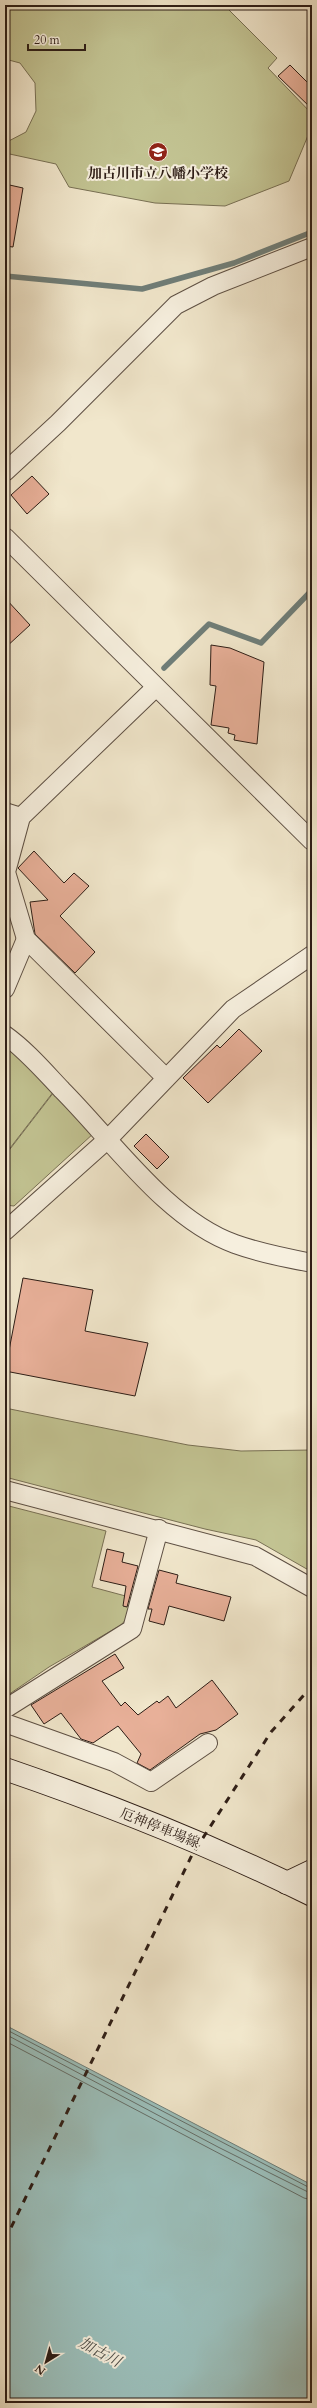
<svg xmlns="http://www.w3.org/2000/svg" width="317" height="2408" viewBox="0 0 317 2408" font-family="Cardo,'Noto Serif JP',serif">
	<style>
		.green { fill: #c2c392; stroke: #787054 }
		.water { fill: #9bbfbb; stroke: #6f7e79 }
		.lines { fill: none; stroke-linecap: round; stroke-linejoin: round }
		.shore { stroke: #646e68; stroke-width: 1 }
		.stream { stroke: #6f7e79; stroke-width: 5.5 }
		.building { fill: #e8b099; stroke: #2d1d16 }
		.street-casing { stroke: #5e5044; stroke-width: 20 }
		.secondary-casing { stroke: #2d1d16; stroke-width: 24 }
		.street { stroke: #f6efde; stroke-width: 18 }
		.secondary { stroke: #f6efde; stroke-width: 22 }
		.rail { stroke: #2d1d16; stroke-width: 3; stroke-dasharray: 7 7; stroke-linecap: butt }
		.labels { text-anchor: middle; dominant-baseline: central; stroke-width: 4; stroke-linejoin: round; paint-order: stroke }
		.poi-label { font-size: 14px; font-weight: bold; fill: #2d1d16; stroke: #f6efde }
		.street-label { font-size: 14px; fill: #2d1d16; stroke: #f6efde }
		.water-label { font-size: 15px; font-style: italic; fill: #4e4e48; stroke: #f6efde }
	</style>
	<rect width="100%" height="100%" fill="#f1e7cc"/>
	<filter id="stains"><feTurbulence type="fractalNoise" baseFrequency=".005" numOctaves="4"/><feColorMatrix values="0 0 0 0 .2 0 0 0 0 .09 0 0 0 0 .02 0 0 0 .5 -.17"/></filter>
	<radialGradient id="worn" r=".72"><stop offset=".6" stop-color="#630" stop-opacity="0"/><stop offset="1" stop-color="#630" stop-opacity=".3"/></radialGradient>
	<g class="green">
		<polygon points="5,5 224,5 277,58 268,68 312,114 312,126 289,181 225,206 155,203 69,187 56,164 5,153 5,143 26,132 36,111 35,83 20,63 5,59"/>
		<polygon points="5,1047 22,1060 54,1091 7,1152"/>
		<polygon points="54,1092 94,1133 14,1206 5,1205 5,1152 7,1153"/>
		<polygon points="5,1408 188,1445 241,1451 312,1450 312,1572 256,1540 205,1529 5,1477"/>
		<polygon points="5,1505 106,1531 92,1587 133,1598 130,1615 121,1625 49,1667 5,1697"/>
	</g>
	<polygon class="water" points="5,2025 312,2185 312,2403 5,2403"/>
	<g class="lines">
		<g class="shore">
			<polyline points="5,2029 312,2189"/>
			<polyline points="5,2034 218,2147 312,2194"/>
			<polyline points="5,2041 304,2198 312,2200"/>
		</g>
		<g class="stream">
			<polyline points="5,276 142,289 234,263 312,232"/>
			<polyline points="164,668 209,624 261,643 312,590"/>
		</g>
	</g>
	<g class="building">
		<polygon points="290,65 312,87 312,109 278,76"/>
		<polygon points="5,184 23,188 13,247 5,246"/>
		<polygon points="32,476 49,494 27,514 11,495"/>
		<polygon points="5,598 30,625 5,648"/>
		<polygon points="211,645 230,648 264,662 257,744 234,740 235,735 228,733 229,728 211,725 216,686 210,685"/>
		<polygon points="34,851 64,883 74,873 89,886 60,916 95,952 75,973 35,934 30,902 48,900 18,868"/>
		<polygon points="239,1029 262,1051 208,1103 183,1078 217,1045 220,1048"/>
		<polygon points="146,1134 169,1157 157,1169 134,1146"/>
		<polygon points="23,1278 93,1290 85,1331 148,1343 135,1396 5,1371"/>
		<polygon points="107,1549 124,1553 122,1562 138,1566 127,1607 123,1606 126,1586 100,1580"/>
		<polygon points="159,1570 178,1575 176,1583 231,1597 224,1621 169,1606 164,1625 149,1621 152,1609 148,1609"/>
		<polygon points="115,1654 124,1668 102,1681 121,1706 125,1702 138,1715 157,1701 159,1703 168,1696 176,1708 212,1680 238,1714 216,1730 200,1734 150,1770 137,1763 141,1754 118,1726 93,1743 81,1739 61,1713 44,1724 31,1705"/>
	</g>
	<g class="lines">
		<g class="street-casing">
			<g id="street">
				<polyline points="5,472 58,423 176,305 213,286 312,247"/>
				<polyline points="5,537 312,841"/>
				<polyline points="155,688 21,817 6,872 26,939 166,1078"/>
				<polyline points="5,812 21,817"/>
				<polyline points="5,989 26,939"/>
				<path d="M5,1035C26,1050 44,1071 62,1090C112,1140 167,1220 235,1244C260,1253 286,1258 312,1263"/>
				<polyline points="5,1231 108,1139 233,1009 312,955"/>
				<polyline points="5,1490 255,1556 312,1588"/>
				<polyline points="5,1709 132,1629 159,1529"/>
				<polyline points="5,1723 114,1762 151,1782 208,1743"/>
			</g>
		</g>
		<g class="secondary-casing">
			<g id="secondary">
				<path d="M5,1769C110,1805 213,1846 312,1895"/>
				<polyline points="287,1883 312,1871"/>
			</g>
		</g>
		<use href="#street" class="street"/>
		<use href="#secondary" class="secondary"/>
		<polyline class="rail" points="5,2240 192,1855 271,1732 312,1686"/>
	</g>
	<defs>
		<g id="school-disc" transform="scale(1)"><circle r="9.5" fill="#8f2418" stroke="#f6efde"/><path d="M0-5L7-2L0 1L-7-2ZM-4 1L0 2.5L4 1V4Q0 6-4 4Z" fill="#fff"/></g>
	</defs>
	<g fill-rule="evenodd">
		<use href="#school-disc" x="158" y="152"/>
	</g>
	<g class="labels">
		<g class="poi-label">
			<text x="158" y="173">加古川市立八幡小学校</text>
		</g>
		<g class="street-label">
			<text transform="translate(160 1828) rotate(22)">厄神停車場線</text>
		</g>
		<g class="water-label">
			<text transform="translate(100 2352) rotate(28)">加古川</text>
		</g>
	</g>
	<rect width="317" height="2408" fill="none" stroke="#f1e7cc" stroke-width="20"/>
	<rect x="6" y="6" width="305" height="2396" fill="none" stroke="#2d1d16" stroke-width="2"/>
	<rect x="10" y="10" width="297" height="2388" fill="none" stroke="#2d1d16"/>
	<g transform="translate(46 2362) rotate(217)" stroke="#f6efde" stroke-width="3" paint-order="stroke">
	<path d="M0-3L7 15L0 10L-7 15Z" fill="#2d1d16"/>
	<text y="-6" font-size="11" font-weight="bold" text-anchor="middle" fill="#2d1d16">N</text>
	</g>
	<path d="M28 44v6h57v-6" fill="none" stroke="#2d1d16" stroke-width="2"/>
	<text x="34" y="44" font-size="12" fill="#2d1d16" stroke="#f6efde" stroke-width="3" paint-order="stroke">20 m</text>
	<rect width="100%" height="100%" filter="url(#stains)"/>
	<rect width="100%" height="100%" fill="url(#worn)"/>
</svg>
